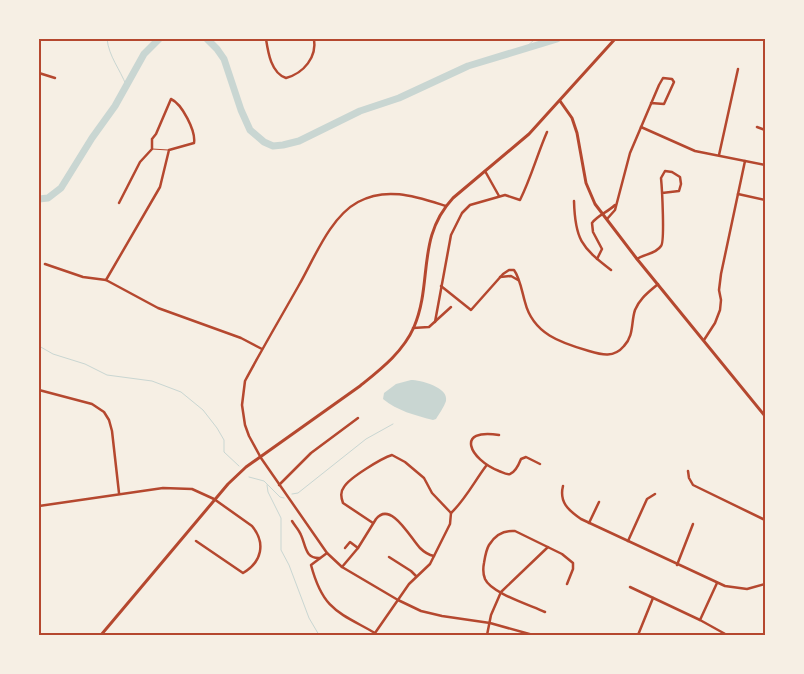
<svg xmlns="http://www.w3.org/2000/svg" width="804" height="674" viewBox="0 0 804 674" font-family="Jost,sans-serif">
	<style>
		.water { fill: #c9d6d2 }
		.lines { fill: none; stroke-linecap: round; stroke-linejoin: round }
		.stream { stroke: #c9d6d2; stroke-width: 1 }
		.river { stroke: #c9d6d2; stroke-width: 7 }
		.service { stroke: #b5482f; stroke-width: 1 }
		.minor { stroke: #b5482f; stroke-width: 2.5 }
		.tertiary { stroke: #b5482f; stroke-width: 3 }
		.secondary { stroke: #b5482f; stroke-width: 3 }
		.neatline { fill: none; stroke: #b5482f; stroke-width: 2 }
	</style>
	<rect width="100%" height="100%" fill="#f6efe4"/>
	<path class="water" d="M411,380C420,380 449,387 446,401C444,407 439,414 436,419L433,420C414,415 398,411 383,399L384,393L396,384Z"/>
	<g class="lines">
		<g class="stream">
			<path d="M107,39C109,57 120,69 126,85"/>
			<polyline points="523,50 535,39"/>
			<polyline points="39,346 53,354 85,364 107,375 152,381 181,392 203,410 217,428 224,440 224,452 239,466"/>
			<polyline points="249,477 264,481 280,497 284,498"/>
			<polyline points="267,485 268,492 281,518 281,550 289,565 309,618 319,635"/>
			<polyline points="292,494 298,493 366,439 393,424"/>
		</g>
		<g class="river">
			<polyline points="207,39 217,49 224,59 241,110 250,130 264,142 273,146 283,145 299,141 360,111 399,98 468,66 557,39"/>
			<polyline points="39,199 48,198 61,188 92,138 115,106 144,54 159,39"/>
		</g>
		<polyline class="service" points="152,149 168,150"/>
		<g class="minor">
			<path d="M266,39C268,52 271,73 286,78C304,73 317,57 314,39"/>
			<polyline points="39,73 55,78"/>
			<polyline points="641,127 695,151 765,165"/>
			<polyline points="757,127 765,130"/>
			<polyline points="719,155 738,69"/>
			<polyline points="485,171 499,196"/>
			<polyline points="738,194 765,200"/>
			<path d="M574,201C575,239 581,247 611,270"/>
			<path d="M446,206C417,197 387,186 358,202C330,217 314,259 299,285C281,317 262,349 245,381L242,405L245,425L249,436L261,458L327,553L342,567L398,600L421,611L442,616L490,623L533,635"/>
			<polyline points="607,219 615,210 630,153 659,85 663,78 672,79 674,82 664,104 651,103"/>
			<path d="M597,259L602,249L593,232L592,223C598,215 608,212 615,205"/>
			<path d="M637,259C644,254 656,254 661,246C665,242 662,188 661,178L665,171L672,172L680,177L681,184L679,191L662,193"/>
			<polyline points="45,264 83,277 106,280 158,308 241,338 262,349"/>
			<polyline points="500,277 511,276 518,280"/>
			<path d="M106,280L160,187L169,150L194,143C196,131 182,104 171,99L156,134L152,139V149L140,162L119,203"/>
			<path d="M441,286L471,310L503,274L509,270H514C520,278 522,292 525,302C533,334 561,343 589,351C602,355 614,358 624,346C634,336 631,322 635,310C640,298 649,292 658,284"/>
			<path d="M435,322L451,235L462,213L470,205L505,195L520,200C531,178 537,155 547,132"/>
			<polyline points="413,328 429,327 451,307"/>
			<polyline points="704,340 715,323 720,310 721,300 719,290 721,274 745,161"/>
			<polyline points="39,390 92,404 104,412 109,420 112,431 119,493"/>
			<path d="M499,435C455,428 469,459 499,471C502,472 506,475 510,474C516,472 519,464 521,459L526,457L540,464"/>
			<polyline points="688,471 689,478 693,485 765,520"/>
			<polyline points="279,485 311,453 358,418"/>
			<path d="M563,486C559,502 568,510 581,519L725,586L747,589L765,584"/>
			<path d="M39,506L163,488L192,489L214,499L252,526C266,543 262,562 243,573L196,541"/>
			<path d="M451,513C465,500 474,482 486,466"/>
			<path d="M292,521C295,526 299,530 301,535C306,546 305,559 320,558"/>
			<polyline points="589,523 599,502"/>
			<polyline points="628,541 647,499 655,494"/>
			<polyline points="345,548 350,542 358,548"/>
			<path d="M327,553L311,565C323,610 338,612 375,633L409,584L430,564L450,524L451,513L432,493L424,478L405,462L392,455C382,458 349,478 344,487C340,492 341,497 343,503L373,523"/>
			<polyline points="389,557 411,571 416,576"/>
			<polyline points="677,565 693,524"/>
			<path d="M342,567L358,548L376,519C391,500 411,539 420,548C424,552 429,555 434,556"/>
			<polyline points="630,587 700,620 727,635"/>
			<path d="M545,612C530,605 491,593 485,579C483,574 483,568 484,563C485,557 486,550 489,545C495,535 503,530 515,531L562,554L573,563V569L567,584"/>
			<polyline points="700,620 717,583"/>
			<polyline points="487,635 491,615 501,592 548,547"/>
			<polyline points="638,635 653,598"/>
		</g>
		<polyline class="tertiary" points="560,101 572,118 577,133 586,183 595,204 637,259 765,416"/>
		<path class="secondary" d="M101,635L228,484L246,467L360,386C381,369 403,352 414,327C433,282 416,238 453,198L529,134L615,39"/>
	</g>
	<rect width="804" height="674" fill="none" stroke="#f6efe4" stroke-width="80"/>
	<rect x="40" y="40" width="724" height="594" class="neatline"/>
</svg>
